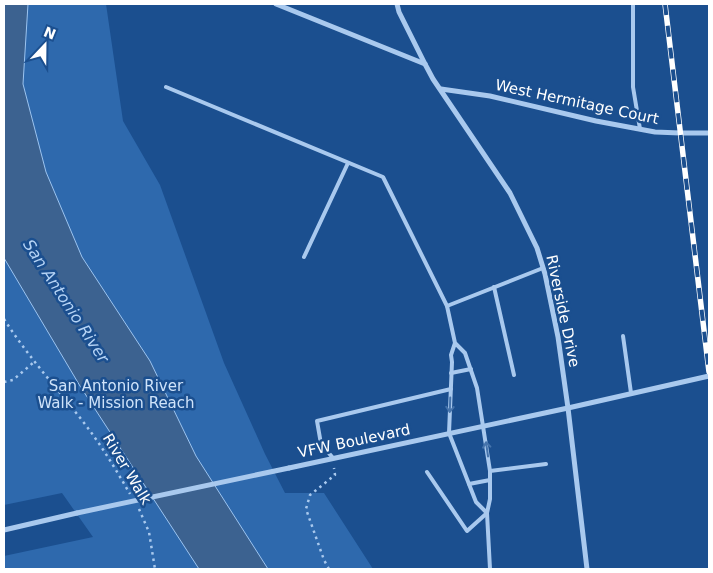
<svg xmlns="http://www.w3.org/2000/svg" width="713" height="573" viewBox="0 0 713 573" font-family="'DejaVu Sans',sans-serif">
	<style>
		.green { fill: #2e69ad }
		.water { fill: #3c6290; stroke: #9cc4f0 }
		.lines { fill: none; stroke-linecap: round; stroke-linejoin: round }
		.path { stroke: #a9c9ee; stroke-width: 2.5; stroke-dasharray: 2.5 4; stroke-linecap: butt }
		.lane { stroke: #a9c9ee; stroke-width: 4 }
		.street { stroke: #a9c9ee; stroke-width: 5 }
		.rail-casing { stroke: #fff; stroke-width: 5.5 }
		.rail { stroke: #1b4f8f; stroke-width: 4; stroke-dasharray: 11; stroke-linecap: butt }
		.street-bridge { stroke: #a9c9ee; stroke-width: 5 }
		.oneway { stroke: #4674ac }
		.labels { text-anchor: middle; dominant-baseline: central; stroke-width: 5; stroke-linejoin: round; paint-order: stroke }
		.street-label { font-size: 15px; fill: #fff; stroke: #1b4f8f }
		.park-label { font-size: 15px; fill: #cfe3fa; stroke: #1b4f8f }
		.water-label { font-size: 16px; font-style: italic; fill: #b5d3f5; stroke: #1b4f8f }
	</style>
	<rect width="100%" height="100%" fill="#1b4f8f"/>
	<polygon class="green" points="4,4 106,4 123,121 160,185 224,363 265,454 285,493 324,493 373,569 4,569 4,556 93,537 62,493 4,505"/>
	<polygon class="water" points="4,4 28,4 23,84 46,172 82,257 150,361 196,456 268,569 199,569 80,386 4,258"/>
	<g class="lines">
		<g class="path">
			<path d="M4,319C27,355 55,386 81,419C100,443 115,468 130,494"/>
			<polyline points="4,382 13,380 34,362"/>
			<polyline points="139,509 149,532 155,569"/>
			<polyline points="329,569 324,560 306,509 310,495 335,475 334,468"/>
		</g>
		<g class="lane">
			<polyline points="633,4 633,87 640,129"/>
			<polyline points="166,87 383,177 447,306 455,343 465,353 477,388 490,471 490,499 487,513 476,502 449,433 452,362 451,355 455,343"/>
			<polyline points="304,257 348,163"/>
			<polyline points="494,287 514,375"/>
			<polyline points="447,306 543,268"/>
			<polyline points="623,336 631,393"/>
			<polyline points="451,373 471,369"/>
			<polyline points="333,458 321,444 317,421 451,389"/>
			<polyline points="490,471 546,464"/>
			<polyline points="427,472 467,531 487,513"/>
			<polyline points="469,484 490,480"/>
			<polyline points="487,513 490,569"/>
		</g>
		<g class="street">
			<polyline points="276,4 425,64"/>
			<polyline points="397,4 399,12 425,64 433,79 510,193 537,248 545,274 558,337 568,408 587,569"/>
			<polyline points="441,89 490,96 596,121 655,132 680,133 709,133"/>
			<polyline points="289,468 568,408 709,376"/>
			<polyline points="4,530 77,513"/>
		</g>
		<g class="rail-casing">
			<polyline id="rail" points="665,4 709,372"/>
		</g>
		<use href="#rail" class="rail"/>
		<polyline class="street-bridge" points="77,513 289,468"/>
	</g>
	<defs><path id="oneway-shaft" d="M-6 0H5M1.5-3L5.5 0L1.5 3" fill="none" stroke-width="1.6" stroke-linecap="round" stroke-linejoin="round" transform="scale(1.25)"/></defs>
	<g class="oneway">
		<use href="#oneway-shaft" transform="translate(450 405) rotate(92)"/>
		<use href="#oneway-shaft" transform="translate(487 449) rotate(-98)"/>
	</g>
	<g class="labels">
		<g class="street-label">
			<text transform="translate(577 102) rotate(12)">West Hermitage Court</text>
			<text transform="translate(563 311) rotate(78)">Riverside Drive</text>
			<text transform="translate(354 441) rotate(-12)">VFW Boulevard</text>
			<text transform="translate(127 469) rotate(59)">River Walk</text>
		</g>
		<g class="park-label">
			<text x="116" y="386">San Antonio River<tspan x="116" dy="17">Walk - Mission Reach</tspan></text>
		</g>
		<g class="water-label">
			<text transform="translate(66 301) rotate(57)">San Antonio River</text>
		</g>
	</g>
	<rect width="713" height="573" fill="none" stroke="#ffffff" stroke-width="10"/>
	<g transform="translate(45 45) rotate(22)" stroke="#1b4f8f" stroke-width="4" paint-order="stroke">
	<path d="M0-4L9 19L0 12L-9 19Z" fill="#ffffff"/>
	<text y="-8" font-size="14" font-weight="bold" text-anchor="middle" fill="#ffffff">N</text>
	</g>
</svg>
